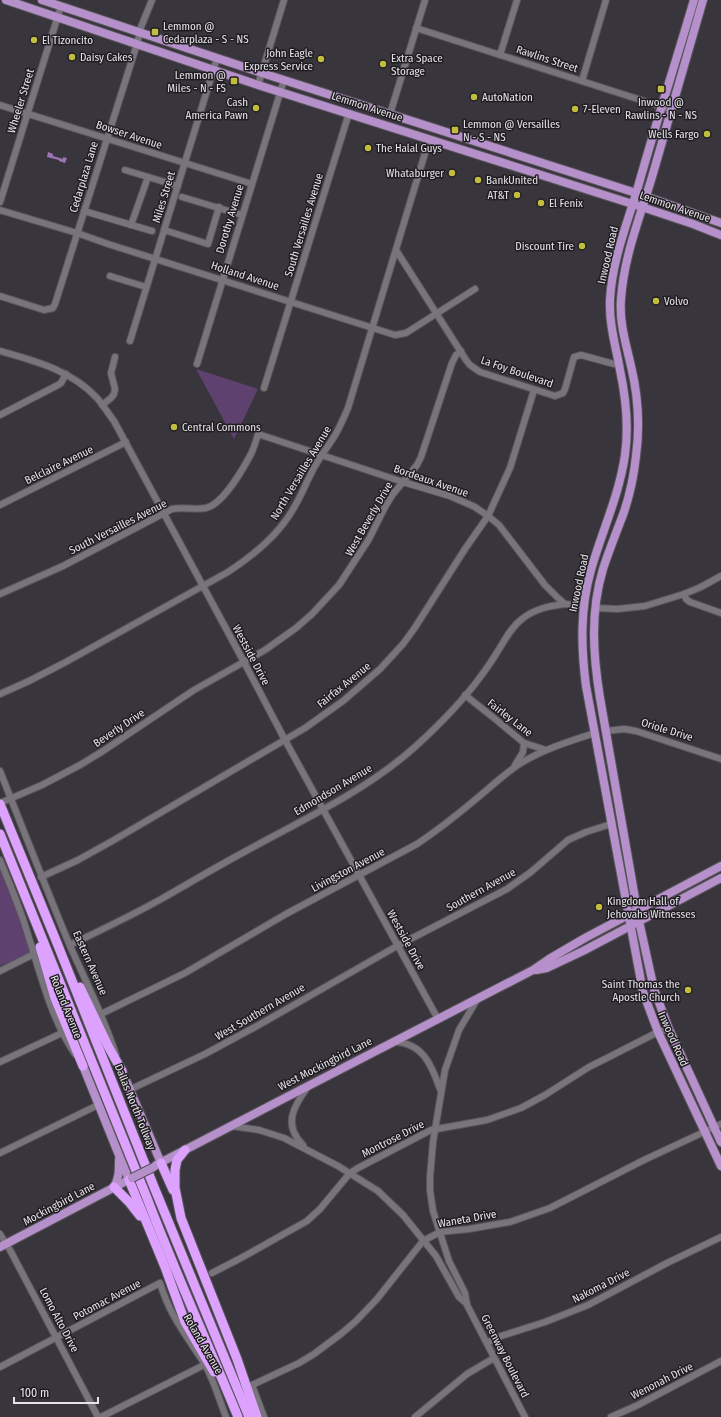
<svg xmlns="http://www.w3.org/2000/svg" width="721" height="1417" viewBox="0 0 721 1417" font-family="'Fira Sans Condensed',sans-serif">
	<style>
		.green { fill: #5f416f }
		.water { fill: #9d74b4 }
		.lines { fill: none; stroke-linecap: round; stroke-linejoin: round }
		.minor-casing { stroke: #58545a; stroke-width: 8 }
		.major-casing { stroke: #58545a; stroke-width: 10 }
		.highway-casing { stroke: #58545a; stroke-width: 11 }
		.minor { stroke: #79747c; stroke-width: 6 }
		.major { stroke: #b590ca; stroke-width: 8 }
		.highway { stroke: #dda2fe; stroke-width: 9 }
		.major-bridge-casing { stroke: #58545a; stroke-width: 10; stroke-linecap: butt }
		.major-bridge { stroke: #b590ca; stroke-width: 8 }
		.poi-dot { fill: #c2bd3f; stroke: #1f1d21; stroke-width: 1.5 }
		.labels { text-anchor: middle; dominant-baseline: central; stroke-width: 3; stroke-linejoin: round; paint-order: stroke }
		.poi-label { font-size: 11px; fill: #e6e3e8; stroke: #1f1d21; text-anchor: start }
		.street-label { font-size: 11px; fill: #e6e3e8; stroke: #1f1d21 }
	</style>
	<rect width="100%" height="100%" fill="#39353c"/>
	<g class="green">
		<polygon points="196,369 258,389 234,439"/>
		<polygon points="0,870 14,903 30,951 28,954 0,966"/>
	</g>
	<polygon class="water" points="48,152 53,154 53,156 63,159 63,157 67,158 65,163 59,161 59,160 47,157"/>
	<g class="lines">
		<g class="minor-casing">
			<g id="minor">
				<polyline points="416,28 672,110"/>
				<polyline points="500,55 517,0"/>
				<polyline points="582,81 606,0"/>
				<polyline points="258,85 284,0"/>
				<polyline points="0,105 252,184"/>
				<polyline points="390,114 425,0"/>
				<polyline points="125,170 178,186"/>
				<polyline points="182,197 242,215"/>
				<polyline points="0,202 61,6"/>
				<polyline points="0,210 77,233 108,244 395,335 406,333 475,289"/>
				<polyline points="84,211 152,231"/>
				<polyline points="131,225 148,177"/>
				<polyline points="164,230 208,244 219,207"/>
				<polyline points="396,250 466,360 470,365 480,372 555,396 563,393 565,389 574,357 581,355 614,364 619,363"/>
				<polyline points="110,276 146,287"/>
				<polyline points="0,296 44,310 53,308 55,304 137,44 141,27 152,0"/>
				<polyline points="130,341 217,58"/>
				<path d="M0,351C35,361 71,370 97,398C103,405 108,413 114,421L244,662L285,740L438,1019"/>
				<polyline points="197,364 284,80"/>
				<polyline points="264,388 349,113"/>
				<polyline points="102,405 111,398 114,394 115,389 111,373 115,357"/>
				<polyline points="0,415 58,385 61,383 66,374"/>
				<polyline points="0,505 126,442"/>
				<path d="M0,594L63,566L172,509C184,507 196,510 206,508C223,504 243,469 251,454C254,448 256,441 258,434L403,482L450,496L475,507L488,516L499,525L545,585L558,598L565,604L584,606"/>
				<polyline points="684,594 686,599 690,602 721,613"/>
				<polyline points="595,608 618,609 645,606 684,594 701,587 721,576"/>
				<path d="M0,694L29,681L64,663L228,572C255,554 281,533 296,504C303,492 308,478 315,466C320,457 326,449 332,440C339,430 343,419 348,408L429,140"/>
				<polyline points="465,695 494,718 524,743 546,750"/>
				<polyline points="606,731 624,729 636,731 721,759"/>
				<polyline points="515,765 523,752 524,743"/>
				<path d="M0,771C23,829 46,888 70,946C86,982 104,1017 116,1055"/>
				<polyline points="0,803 42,785 80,765 103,751 194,690 265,650 296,628 312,614 339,585 369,539 385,507 393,494 417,465 421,457 452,363 456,355 461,351"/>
				<path d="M0,860C10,885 21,910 28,935C41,975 51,1019 75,1054"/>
				<polyline points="41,877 78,860 114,840 305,728 343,701 380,669 403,644 414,629 465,549 488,516 510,468 534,390"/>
				<path d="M70,945C101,930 133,915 163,898C191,882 218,866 246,851C304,819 366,791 416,746C439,725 462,702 481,676C486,669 492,661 496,654C504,642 510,628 522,619C534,609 549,606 565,604"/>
				<polyline points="0,971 34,954"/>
				<polyline points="478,998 459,1030 445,1070 433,1142 430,1177 430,1190 433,1211 449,1261 465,1293 467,1305 525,1417"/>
				<path d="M101,1014L185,973L286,914L417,844C438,830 457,815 476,799C491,787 505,773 521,763C544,749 570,741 595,733"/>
				<path d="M395,1042C423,1043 432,1066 440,1089"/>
				<polyline points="0,1062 62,1033"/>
				<polyline points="129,1090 205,1054 257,1026 397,946 507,889 531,872 568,840 586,832 611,824"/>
				<polyline points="231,1126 259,1130 284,1138 338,1166 378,1191 403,1215 436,1256 459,1297 467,1304"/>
				<path d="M303,1145C283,1125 293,1107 307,1088"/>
				<polyline points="0,1153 98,1105"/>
				<polyline points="0,1234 10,1250 98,1417"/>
				<polyline points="212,1273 241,1258 307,1221 320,1209 350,1173 358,1168 431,1130 487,1120 521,1108 545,1095 589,1067 607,1058 658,1032 669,1029"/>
				<polyline points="487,1343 498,1337 545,1322 588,1305 667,1263 721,1237"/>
				<path d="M0,1367L160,1283C170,1316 186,1335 204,1363C214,1380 219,1399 226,1417"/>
				<polyline points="101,1417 204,1365"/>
				<polyline points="264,1417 252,1385 299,1363 314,1354 342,1333 356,1321 377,1299 423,1241 440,1232 469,1229 510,1222 550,1208 644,1160 721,1124"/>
				<polyline points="415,1417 467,1374 494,1358"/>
				<polyline points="611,1417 638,1405 721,1361"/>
			</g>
		</g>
		<g class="major-casing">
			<g id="major">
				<polyline points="6,0 258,85 642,207 693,224 721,235"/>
				<polyline points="42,0 262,73 636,193 721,223"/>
				<path d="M694,0C675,65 654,129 636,194C625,229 612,263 610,300C609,325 616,347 620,370C626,398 629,426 625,455C619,496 602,531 591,570C580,609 581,647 586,686L643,992L658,1032L721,1166"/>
				<path d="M703,0C686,59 669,118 652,177C640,217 624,256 621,299C619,322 626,344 631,366C638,395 640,426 636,456C634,475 630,494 624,512C617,531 609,550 603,569C590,612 593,655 600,698L639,921L654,989L669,1029L721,1142"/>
				<polyline points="536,970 547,968 583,951 721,878"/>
				<polyline points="83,1066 129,1180"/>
				<polyline points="122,1071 161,1163"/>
				<polyline points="156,1165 281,1100 533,970 549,959 585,938 721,866"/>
				<path d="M114,1187C119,1178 119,1171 119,1160"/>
				<polyline points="0,1247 132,1178"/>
			</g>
		</g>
		<g class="highway-casing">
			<g id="highway">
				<polyline points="0,804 57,943 154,1187 249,1417"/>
				<path d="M0,834L147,1198C175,1272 208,1344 238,1417"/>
				<polyline points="40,947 55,998 83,1066"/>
				<polyline points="80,987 108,1046 122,1071"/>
				<polyline points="185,1150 177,1160 175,1170 175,1188 181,1218 237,1359 257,1417"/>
				<polyline points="161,1163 173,1190"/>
				<polyline points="129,1180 165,1267 185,1322 214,1372"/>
				<polyline points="114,1187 129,1202 140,1216"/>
			</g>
		</g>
		<use href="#minor" class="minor"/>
		<use href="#major" class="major"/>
		<use href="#highway" class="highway"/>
		<g class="major-bridge-casing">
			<polyline id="major-bridge" points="132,1178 154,1167"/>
		</g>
		<use href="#major-bridge" class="major-bridge"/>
	</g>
	<g class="poi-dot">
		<rect x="151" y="28" width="8" height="8" rx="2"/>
		<circle cx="34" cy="40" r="4"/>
		<circle cx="72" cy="57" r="4"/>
		<circle cx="321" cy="59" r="4"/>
		<circle cx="383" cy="64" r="4"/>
		<rect x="230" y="77" width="8" height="8" rx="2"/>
		<rect x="657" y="85" width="8" height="8" rx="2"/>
		<circle cx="474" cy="97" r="4"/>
		<circle cx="256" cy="108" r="4"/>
		<circle cx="575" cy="109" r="4"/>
		<rect x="451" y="126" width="8" height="8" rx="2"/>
		<circle cx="707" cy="134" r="4"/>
		<circle cx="368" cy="148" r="4"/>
		<circle cx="452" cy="173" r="4"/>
		<circle cx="478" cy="180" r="4"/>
		<circle cx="517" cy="195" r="4"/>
		<circle cx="541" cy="203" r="4"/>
		<circle cx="582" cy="246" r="4"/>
		<circle cx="656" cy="301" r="4"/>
		<circle cx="174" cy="427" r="4"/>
		<circle cx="599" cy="907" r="4"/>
		<circle cx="688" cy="990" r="4"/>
	</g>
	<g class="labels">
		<g class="poi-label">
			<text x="163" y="26">Lemmon @<tspan x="163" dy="13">Cedarplaza - S - NS</tspan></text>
			<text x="42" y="40">El Tizoncito</text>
			<text x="313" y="53" text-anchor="end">John Eagle<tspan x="313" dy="13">Express Service</tspan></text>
			<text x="80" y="57">Daisy Cakes</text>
			<text x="391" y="58">Extra Space<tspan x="391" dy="13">Storage</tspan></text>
			<text x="226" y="75" text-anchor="end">Lemmon @<tspan x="226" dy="13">Miles - N - FS</tspan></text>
			<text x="482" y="97">AutoNation</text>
			<text x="248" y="102" text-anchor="end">Cash<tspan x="248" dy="13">America Pawn</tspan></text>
			<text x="661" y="102" text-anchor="middle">Inwood @<tspan x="661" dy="13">Rawlins - N - NS</tspan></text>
			<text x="583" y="109">7-Eleven</text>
			<text x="463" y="124">Lemmon @ Versailles<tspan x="463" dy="13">N - S - NS</tspan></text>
			<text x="699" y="134" text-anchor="end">Wells Fargo</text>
			<text x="376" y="148">The Halal Guys</text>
			<text x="444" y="173" text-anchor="end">Whataburger</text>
			<text x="486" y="180">BankUnited</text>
			<text x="509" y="195" text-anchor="end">AT&amp;T</text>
			<text x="549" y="203">El Fenix</text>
			<text x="574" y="246" text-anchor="end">Discount Tire</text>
			<text x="664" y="301">Volvo</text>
			<text x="182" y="427">Central Commons</text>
			<text x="607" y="901">Kingdom Hall of<tspan x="607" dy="13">Jehovahs Witnesses</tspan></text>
			<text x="680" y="984" text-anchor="end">Saint Thomas the<tspan x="680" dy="13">Apostle Church</tspan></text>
		</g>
		<g class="street-label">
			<text transform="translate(547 59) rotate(18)">Rawlins Street</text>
			<text transform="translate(21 101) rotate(-73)">Wheeler Street</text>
			<text transform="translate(367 107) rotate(18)">Lemmon Avenue</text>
			<text transform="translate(129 135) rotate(18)">Bowser Avenue</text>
			<text transform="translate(84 177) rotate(-73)">Cedarplaza Lane</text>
			<text transform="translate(164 197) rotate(-73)">Miles Street</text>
			<text transform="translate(675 207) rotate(19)">Lemmon Avenue</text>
			<text transform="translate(230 219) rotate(-73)">Dorothy Avenue</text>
			<text transform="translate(304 225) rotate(-73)">South Versailles Avenue</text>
			<text transform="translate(608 255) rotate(-77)">Inwood Road</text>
			<text transform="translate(245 276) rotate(18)">Holland Avenue</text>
			<text transform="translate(517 372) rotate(19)">La Foy Boulevard</text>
			<text transform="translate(59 465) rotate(-26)">Belclaire Avenue</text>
			<text transform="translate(301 473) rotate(-59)">North Versailles Avenue</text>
			<text transform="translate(431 481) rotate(19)">Bordeaux Avenue</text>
			<text transform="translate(369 519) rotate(-60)">West Beverly Drive</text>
			<text transform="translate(118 527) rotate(-27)">South Versailles Avenue</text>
			<text transform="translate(579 583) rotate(-78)">Inwood Road</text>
			<text transform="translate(251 655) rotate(62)">Westside Drive</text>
			<text transform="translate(344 685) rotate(-39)">Fairfax Avenue</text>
			<text transform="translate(510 718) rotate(38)">Fairley Lane</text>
			<text transform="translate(119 728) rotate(-34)">Beverly Drive</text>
			<text transform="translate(667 730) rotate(17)">Oriole Drive</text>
			<text transform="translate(333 790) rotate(-31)">Edmondson Avenue</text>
			<text transform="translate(348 870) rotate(-28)">Livingston Avenue</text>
			<text transform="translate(481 890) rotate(-29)">Southern Avenue</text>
			<text transform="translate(406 940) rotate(61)">Westside Drive</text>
			<text transform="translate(90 963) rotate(66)">Eastern Avenue</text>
			<text transform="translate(66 1007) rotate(68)">Roland Avenue</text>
			<text transform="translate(260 1012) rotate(-30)">West Southern Avenue</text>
			<text transform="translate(673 1039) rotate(66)">Inwood Road</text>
			<text transform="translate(325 1064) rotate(-27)">West Mockingbird Lane</text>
			<text transform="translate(135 1107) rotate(68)">Dallas North Tollway</text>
			<text transform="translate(393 1139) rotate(-27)">Montrose Drive</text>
			<text transform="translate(59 1204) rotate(-28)">Mockingbird Lane</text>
			<text transform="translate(467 1219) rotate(-10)">Waneta Drive</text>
			<text transform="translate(601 1286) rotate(-27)">Nakoma Drive</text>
			<text transform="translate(107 1300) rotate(-28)">Potomac Avenue</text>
			<text transform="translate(59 1320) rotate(62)">Lomo Alto Drive</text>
			<text transform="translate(203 1344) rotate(60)">Roland Avenue</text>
			<text transform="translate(505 1356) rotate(63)">Greenway Boulevard</text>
			<text transform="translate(662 1381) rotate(-27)">Wenonah Drive</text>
		</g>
	</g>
	<path d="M14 1397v6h84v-6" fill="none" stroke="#e6e3e8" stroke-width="2"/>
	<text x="20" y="1397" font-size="12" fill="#e6e3e8" stroke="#1f1d21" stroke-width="3" paint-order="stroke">100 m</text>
</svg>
